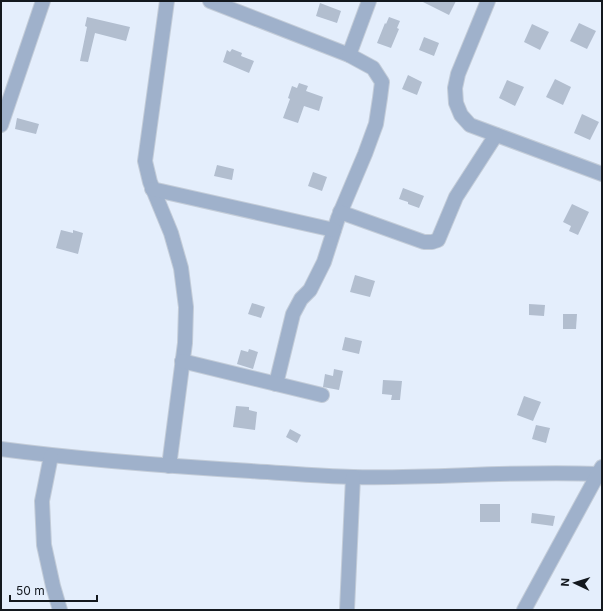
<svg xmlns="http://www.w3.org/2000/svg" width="603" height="611" viewBox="0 0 603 611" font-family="Inter,sans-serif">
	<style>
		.building { fill: #b2becf }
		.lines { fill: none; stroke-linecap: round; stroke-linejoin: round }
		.minor-casing { stroke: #c3ccd8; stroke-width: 16 }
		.minor { stroke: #9fb1cb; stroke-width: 14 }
	</style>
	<rect width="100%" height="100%" fill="#e4eefc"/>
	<g class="building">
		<polygon points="421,1 456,1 449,15"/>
		<polygon points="320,3 341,11 337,23 316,16"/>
		<polygon points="87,17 130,27 126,41 95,33 88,62 80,61 87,27 85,26"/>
		<polygon points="389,17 400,21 397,28 399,29 391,48 377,43 385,23 386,24"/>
		<polygon points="579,23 596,31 587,49 570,41"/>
		<polygon points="532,24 549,32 540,50 524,42"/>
		<polygon points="424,37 439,43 434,56 419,50"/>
		<polygon points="232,49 242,53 241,56 254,61 249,73 223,62 227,50 230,52"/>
		<polygon points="408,75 422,82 417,95 402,89"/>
		<polygon points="555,79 571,87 563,105 546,97"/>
		<polygon points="507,80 524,87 515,106 499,98"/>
		<polygon points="299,83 308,86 306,91 323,97 319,111 304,106 298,123 283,118 290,99 288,98 292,86 297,88"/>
		<polygon points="582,114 599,122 590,140 574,133"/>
		<polygon points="17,118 39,124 36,134 15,129"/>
		<polygon points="217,165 234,169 232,180 214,176"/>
		<polygon points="313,172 327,177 322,191 308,186"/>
		<polygon points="403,188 424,196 419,208 408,204 408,202 399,199"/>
		<polygon points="572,204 589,212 578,235 569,231 571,226 563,222"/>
		<polygon points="61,230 73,233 73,230 83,233 78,254 56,248"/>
		<polygon points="355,275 375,281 370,297 350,292"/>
		<polygon points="252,303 265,307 261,318 248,314"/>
		<polygon points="529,304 545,305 544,316 529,315"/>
		<polygon points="563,314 577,314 576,329 563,329"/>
		<polygon points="345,337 362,341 359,354 342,350"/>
		<polygon points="249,349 258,352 253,369 237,364 241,350 248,352"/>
		<polygon points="334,369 343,371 339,390 323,387 325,374 333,376"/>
		<polygon points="383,380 402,381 400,400 391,400 392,395 382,394"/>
		<polygon points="524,396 541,402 533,421 517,415"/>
		<polygon points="236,406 249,407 249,410 257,412 255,430 233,427"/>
		<polygon points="536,425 550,428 546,443 532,439"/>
		<polygon points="290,429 301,435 297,443 286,437"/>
		<rect x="480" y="504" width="20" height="18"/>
		<polygon points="532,513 555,516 553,526 531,523"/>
	</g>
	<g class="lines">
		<g class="minor-casing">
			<g id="minor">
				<polyline points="167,1 145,161 150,182 171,233 181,268 186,307 185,343 169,466"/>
				<polyline points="210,1 349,55 373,68 382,82 380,98 376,124 365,154 338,218 324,262 310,290 301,299 293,314 276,384"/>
				<polyline points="488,1 458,74 455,88 456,103 461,115 470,125 602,174"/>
				<polyline points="349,55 369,1"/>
				<polyline points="1,125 43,1"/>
				<polyline points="152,189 334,230"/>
				<polyline points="340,212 424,242 432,242 438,240 456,197 496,135"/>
				<polyline points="182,361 322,395"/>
				<path d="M1,449C84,460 167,466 251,471C285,473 319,476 353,477C435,479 516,470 598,474L602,467"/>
				<polyline points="51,456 42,501 44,545 53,586 60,610"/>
				<polyline points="347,610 353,477"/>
				<polyline points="524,610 598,474"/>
			</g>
		</g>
		<use href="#minor" class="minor"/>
	</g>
	<rect width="603" height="611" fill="none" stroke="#13181e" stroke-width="4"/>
	<g transform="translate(575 583) rotate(274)" stroke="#e4eefc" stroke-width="3" paint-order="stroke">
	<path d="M0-3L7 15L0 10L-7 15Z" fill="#13181e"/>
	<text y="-6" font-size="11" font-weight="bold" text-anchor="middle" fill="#13181e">N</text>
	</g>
	<path d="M10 595v6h87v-6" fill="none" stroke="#13181e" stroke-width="2"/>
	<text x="16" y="595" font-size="12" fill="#13181e" stroke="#e4eefc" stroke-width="3" paint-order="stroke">50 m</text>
</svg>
